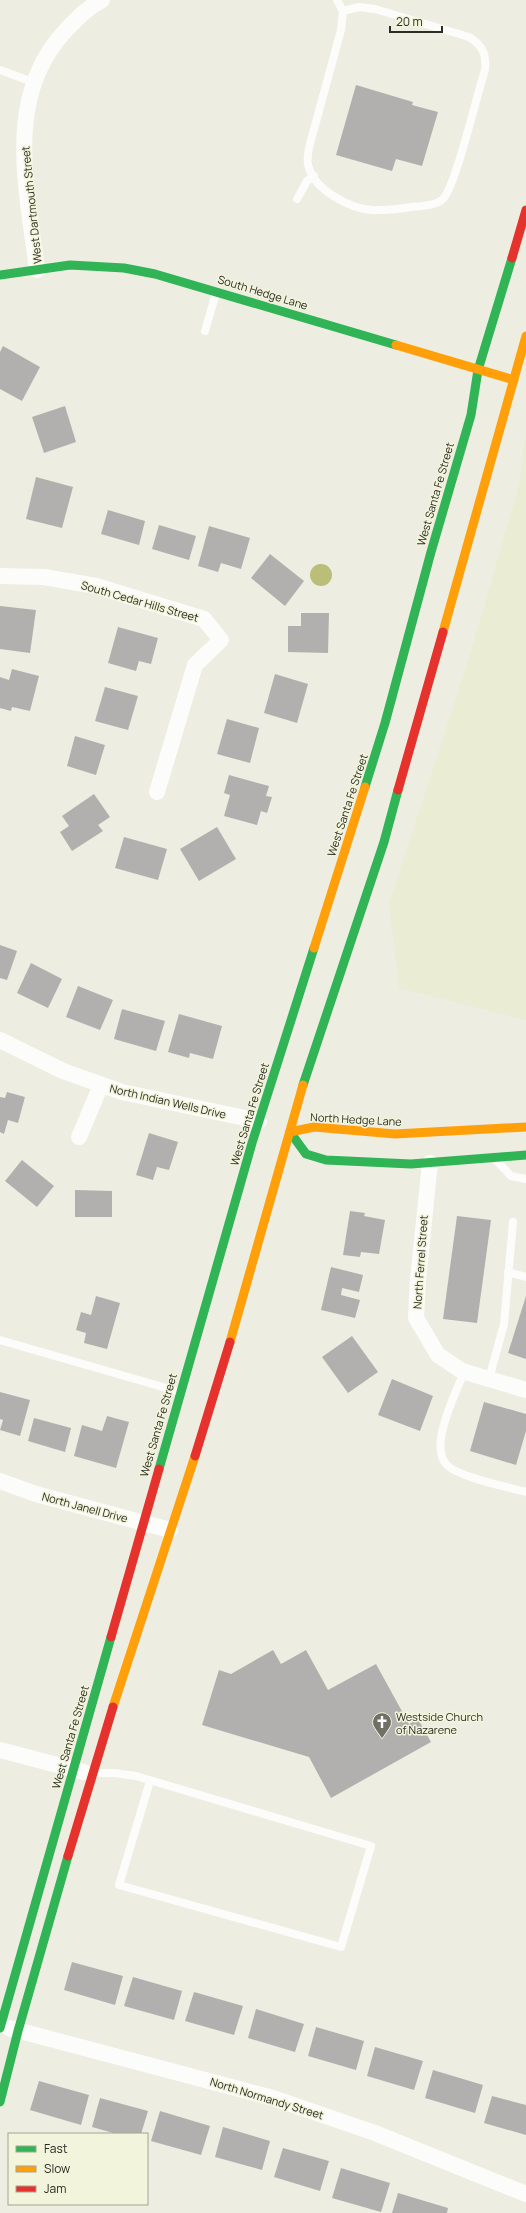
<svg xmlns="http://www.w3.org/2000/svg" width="526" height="2213" viewBox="0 0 526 2213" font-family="Manrope,sans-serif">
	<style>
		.built { fill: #eaecd4 }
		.water { fill: #babe78 }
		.building { fill: #b2b0ae }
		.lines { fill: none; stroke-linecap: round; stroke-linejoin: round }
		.lane { stroke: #fcfcfa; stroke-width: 8 }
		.street { stroke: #fcfcfa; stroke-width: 16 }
		.fast { stroke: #30b455; stroke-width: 9 }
		.slow { stroke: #ff9f0a; stroke-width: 9 }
		.jam { stroke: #e5322d; stroke-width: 9 }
		.labels { text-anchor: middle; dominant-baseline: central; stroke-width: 3; stroke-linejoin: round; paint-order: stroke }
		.street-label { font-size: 11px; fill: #2b2c23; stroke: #f2f4db }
		.poi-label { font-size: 11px; fill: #2b2c23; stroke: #f2f4db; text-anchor: start }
	</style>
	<rect width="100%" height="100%" fill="#edeee1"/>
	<polygon class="built" points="526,428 526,1020 399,988 389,904 469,658 513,506 520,480"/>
	<circle class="water" cx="321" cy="575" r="11"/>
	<g class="building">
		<polygon points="356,85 413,102 412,105 438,112 422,166 396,159 392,171 336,155"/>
		<polygon points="3,346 40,367 22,401 0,389 0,352"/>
		<polygon points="65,406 76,442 44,453 32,417"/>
		<polygon points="36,477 73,487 62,528 26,519"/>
		<polygon points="108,510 145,521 139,545 101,534"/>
		<polygon points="159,525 196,536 189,560 152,549"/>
		<polygon points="209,526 250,538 241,569 221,563 218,572 198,566"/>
		<polygon points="270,554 304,581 285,606 251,578"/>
		<polygon points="0,606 36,610 30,653 0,649"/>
		<polygon points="301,613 329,613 328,653 288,652 288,626 301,626"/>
		<polygon points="118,627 158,638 151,664 139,661 136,671 108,663"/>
		<polygon points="12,669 39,676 30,711 12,707 11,711 0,708 0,677 9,680"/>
		<polygon points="275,674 308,684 297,723 264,713"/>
		<polygon points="105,687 138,696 128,730 95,721"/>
		<polygon points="227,719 259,728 250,763 217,754"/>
		<polygon points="75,736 105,745 96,775 67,766"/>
		<polygon points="229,775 269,786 266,796 272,797 267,813 261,811 257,825 224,816 230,795 224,793"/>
		<polygon points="94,794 110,817 98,825 103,831 72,851 60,832 69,826 62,816"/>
		<polygon points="217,827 236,859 199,881 180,849"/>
		<polygon points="124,837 167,849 158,880 115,868"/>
		<polygon points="0,945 17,951 7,980 0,978"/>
		<polygon points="31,963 62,979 48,1008 17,993"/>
		<polygon points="78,986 113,1000 100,1030 66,1017"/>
		<polygon points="122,1009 165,1021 156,1051 114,1039"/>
		<polygon points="179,1014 222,1026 213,1059 190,1053 189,1058 168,1052"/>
		<polygon points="7,1092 25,1097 18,1123 8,1120 4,1134 0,1132 0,1097 5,1098"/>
		<polygon points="149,1133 178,1142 169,1170 157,1167 153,1180 136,1175"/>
		<polygon points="22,1160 54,1186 37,1207 5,1181"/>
		<polygon points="75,1190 112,1191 112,1217 75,1217"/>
		<polygon points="350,1211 365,1213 364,1216 385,1220 379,1254 361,1252 360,1257 343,1255"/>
		<polygon points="457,1216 491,1220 477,1323 443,1319"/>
		<polygon points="331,1267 363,1275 359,1292 342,1288 341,1295 360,1300 355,1318 321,1310"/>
		<polygon points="96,1296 120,1303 107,1349 84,1343 86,1333 76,1330 81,1312 91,1315"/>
		<polygon points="526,1296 526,1359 508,1353"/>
		<polygon points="352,1336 378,1372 348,1393 322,1357"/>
		<polygon points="392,1379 433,1396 420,1431 378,1415"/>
		<polygon points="0,1392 30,1400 20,1436 0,1430 3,1420 0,1419"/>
		<polygon points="484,1402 526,1414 526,1431 516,1465 470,1451"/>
		<polygon points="107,1416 129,1422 116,1468 74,1456 82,1425 102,1431"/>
		<polygon points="34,1418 71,1428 65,1452 28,1441"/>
		<polygon points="273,1650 281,1664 306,1650 328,1690 376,1664 409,1724 418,1719 431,1742 331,1798 309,1757 202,1725 219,1670 231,1674"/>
		<polygon points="72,1962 123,1976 115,2005 64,1990"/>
		<polygon points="133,1977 182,1991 174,2020 124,2006"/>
		<polygon points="194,1992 243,2006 234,2035 185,2021"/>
		<polygon points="256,2009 304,2024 295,2052 248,2038"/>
		<polygon points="316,2027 364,2041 356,2070 308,2056"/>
		<polygon points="375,2047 423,2061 414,2090 367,2076"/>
		<polygon points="433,2070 483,2085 475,2113 425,2098"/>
		<polygon points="39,2081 89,2095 81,2125 30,2110"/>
		<polygon points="492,2096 526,2105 526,2135 484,2123"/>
		<polygon points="100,2098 148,2111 141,2134 117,2134 92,2127"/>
		<polygon points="160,2111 210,2126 201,2155 151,2141"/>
		<polygon points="223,2127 270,2141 262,2170 215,2157"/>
		<polygon points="283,2148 329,2161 320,2191 274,2177"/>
		<polygon points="341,2168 390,2183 381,2212 332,2198"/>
		<polygon points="398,2193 448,2208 447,2213 392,2213"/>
	</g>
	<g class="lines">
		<g class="lane">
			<path d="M337,0L343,11L341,30L310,144C308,152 306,161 309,168C315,190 351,209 372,210C385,211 398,209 411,207C420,206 436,206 443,199C456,185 477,94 485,70C487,54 482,45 469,37L375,9L359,7L343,11"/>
			<polyline points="0,70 33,82"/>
			<polyline points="297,199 307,181 314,176"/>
			<polyline points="205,331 216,293"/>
			<polyline points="497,1161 511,1176 526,1179"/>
			<polyline points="508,1272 526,1277"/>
			<polyline points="0,1340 180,1392"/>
			<path d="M464,1372C456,1393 429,1445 446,1464C457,1477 508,1487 526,1492"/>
			<polyline points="489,1379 504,1324 513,1222"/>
			<polyline points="93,1773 114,1773 136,1776 371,1846 341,1947 119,1885 150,1781"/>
		</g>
		<g class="street">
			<path d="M37,270C27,188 3,95 67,29C77,18 88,7 102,0"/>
			<polyline points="0,576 44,577 96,586 204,619 221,640 195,665 157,792"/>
			<polyline points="0,1040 63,1071 122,1092 259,1121"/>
			<polyline points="79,1137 101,1085"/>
			<polyline points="430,1163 418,1279 416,1318 438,1355 462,1371 526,1390"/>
			<polyline points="0,1481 36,1494 170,1530"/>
			<polyline points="0,1750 84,1772"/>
			<polyline points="9,2028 273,2098 375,2133 526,2194"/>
		</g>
		<g class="fast">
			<polyline points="0,275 70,265 124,268 155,274 396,345"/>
			<polyline points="365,787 385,723 431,552 471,415 478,370 512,258"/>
			<polyline points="303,1085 384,842 398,790"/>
			<polyline points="290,1132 306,1154 326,1160 411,1164 526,1155"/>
			<polyline points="159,1469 252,1143 314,948"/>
			<polyline points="0,2028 111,1637"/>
			<polyline points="0,2102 18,2031 68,1856"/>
		</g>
		<g class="slow">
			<polyline points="396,345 514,380"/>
			<polyline points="443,632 526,336"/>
			<polyline points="314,948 365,787"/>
			<polyline points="290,1132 314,1127 395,1134 526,1127"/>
			<polyline points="230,1342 303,1085"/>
			<polyline points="113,1707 195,1456"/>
		</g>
		<g class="jam">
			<polyline points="512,258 526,210"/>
			<polyline points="398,790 443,632"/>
			<polyline points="195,1456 230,1342"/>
			<polyline points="111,1637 159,1469"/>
			<polyline points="68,1856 113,1707"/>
		</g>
	</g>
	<defs>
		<g id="church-pin" transform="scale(1)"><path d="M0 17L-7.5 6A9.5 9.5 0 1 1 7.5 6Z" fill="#6f7066" stroke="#f2f4db"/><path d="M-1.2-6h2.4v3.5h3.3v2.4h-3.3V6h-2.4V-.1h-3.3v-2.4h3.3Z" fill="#fff"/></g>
	</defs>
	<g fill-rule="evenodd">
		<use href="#church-pin" x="382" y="1722"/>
	</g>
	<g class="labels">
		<g class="street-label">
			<text transform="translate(31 205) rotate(-96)">West Dartmouth Street</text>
			<text transform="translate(263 292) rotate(17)">South Hedge Lane</text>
			<text transform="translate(435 494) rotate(-74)">West Santa Fe Street</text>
			<text transform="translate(140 601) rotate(16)">South Cedar Hills Street</text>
			<text transform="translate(347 805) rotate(-72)">West Santa Fe Street</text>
			<text transform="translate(168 1101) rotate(13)">North Indian Wells Drive</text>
			<text transform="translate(249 1114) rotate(-73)">West Santa Fe Street</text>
			<text transform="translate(356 1119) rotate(3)">North Hedge Lane</text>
			<text transform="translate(420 1262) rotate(-86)">North Ferrel Street</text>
			<text transform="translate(158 1425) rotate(-74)">West Santa Fe Street</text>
			<text transform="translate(85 1507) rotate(15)">North Janell Drive</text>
			<text transform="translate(70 1737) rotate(-74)">West Santa Fe Street</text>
			<text transform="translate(267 2098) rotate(17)">North Normandy Street</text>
		</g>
		<g class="poi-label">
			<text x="396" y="1716">Westside Church<tspan x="396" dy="13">of Nazarene</tspan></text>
		</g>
	</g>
	<rect x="8" y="2133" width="140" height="72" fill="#f2f4db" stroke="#a2a491"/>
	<rect x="16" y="2146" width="20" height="6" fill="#30b455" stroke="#a2a491"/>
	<text x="44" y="2153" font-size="12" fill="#2b2c23">Fast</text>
	<rect x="16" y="2166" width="20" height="6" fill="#ff9f0a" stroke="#a2a491"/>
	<text x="44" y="2173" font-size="12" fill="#2b2c23">Slow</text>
	<rect x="16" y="2186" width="20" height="6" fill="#e5322d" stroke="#a2a491"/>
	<text x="44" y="2193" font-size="12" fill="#2b2c23">Jam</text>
	<path d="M390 26v6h52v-6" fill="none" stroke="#2b2c23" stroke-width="2"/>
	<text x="396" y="26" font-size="12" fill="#2b2c23" stroke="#f2f4db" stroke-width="3" paint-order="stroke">20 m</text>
</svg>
